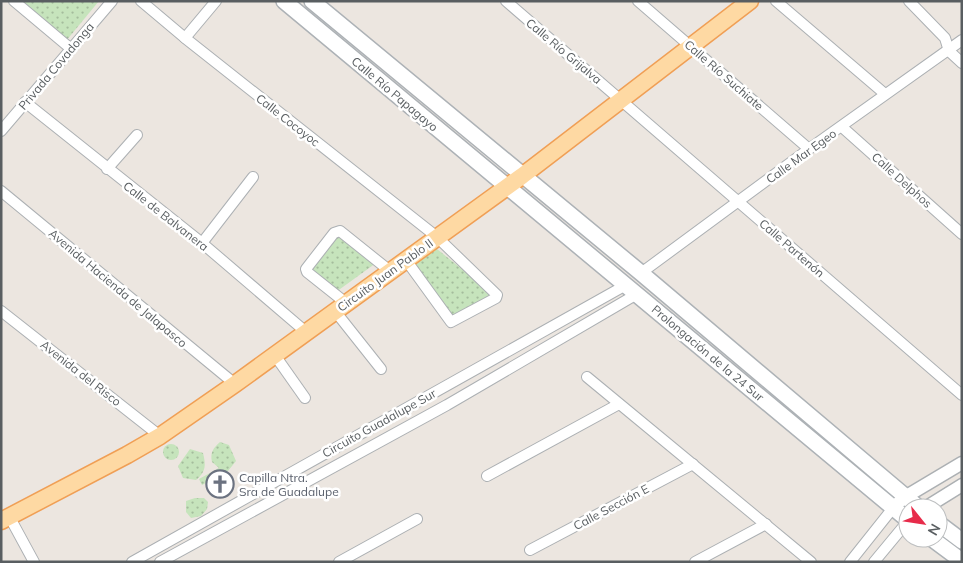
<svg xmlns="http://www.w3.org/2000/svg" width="963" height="563" viewBox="0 0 963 563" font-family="Mulish,sans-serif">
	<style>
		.park { fill: url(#park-dots) }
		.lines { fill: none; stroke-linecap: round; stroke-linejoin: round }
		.minor-casing { stroke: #acb0b3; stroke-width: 12 }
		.tertiary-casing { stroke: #acb0b3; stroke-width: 15 }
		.secondary-casing { stroke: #adb2b6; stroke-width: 18 }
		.primary-casing { stroke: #f09f55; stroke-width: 19 }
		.minor { stroke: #fff; stroke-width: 10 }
		.tertiary { stroke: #fff; stroke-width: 12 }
		.secondary { stroke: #fff; stroke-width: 15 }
		.primary { stroke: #fed9a3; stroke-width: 16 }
		.labels { text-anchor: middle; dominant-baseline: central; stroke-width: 5; stroke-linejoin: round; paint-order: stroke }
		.street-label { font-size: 12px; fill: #595e61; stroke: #fff }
		.worship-label { font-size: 12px; fill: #5b616d; stroke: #fff; text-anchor: start }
	</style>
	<defs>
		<pattern id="park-dots" width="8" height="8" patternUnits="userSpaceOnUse" patternTransform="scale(1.25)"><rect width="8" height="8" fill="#c6e4bc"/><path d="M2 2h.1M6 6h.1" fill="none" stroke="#a4bc9c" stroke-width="1.8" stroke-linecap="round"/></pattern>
	</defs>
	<rect width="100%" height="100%" fill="#ece6e0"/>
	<g class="park">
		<polygon points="18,1 99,1 66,41"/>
		<polygon points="338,232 376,263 336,292 308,268"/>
		<polygon points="432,245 494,295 451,319 410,261"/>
		<path d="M220,442L229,445L236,461L228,471L202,485L199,479L219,468L212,462C210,453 213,448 220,442Z"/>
		<circle cx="171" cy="452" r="8"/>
		<path d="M190,449L203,453C206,465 206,472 196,480L183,478L178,466Z"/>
		<polygon points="195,498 204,498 208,502 207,509 201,516 191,518 186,512 186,501"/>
	</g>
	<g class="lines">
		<g class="minor-casing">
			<g id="minor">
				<polyline points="14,1 70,48"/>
				<polyline points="141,1 185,38 437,237 497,295 496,298 451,322 406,260"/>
				<polyline points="506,1 962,395"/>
				<polyline points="638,1 809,149"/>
				<polyline points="776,1 885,94"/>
				<polyline points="909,1 945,38 949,51 962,63"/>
				<polyline points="185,38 216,1"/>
				<polyline points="25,102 202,243 306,332"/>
				<polyline points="842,127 962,234"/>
				<polyline points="1,131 112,1"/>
				<polyline points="107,169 137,135"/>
				<polyline points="1,191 235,384"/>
				<polyline points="202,243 253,177"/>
				<polyline points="641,273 809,149 962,40"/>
				<polyline points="346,303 307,272 306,269 334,233 340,231 390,271"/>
				<polyline points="1,311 160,436"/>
				<polyline points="335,311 381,369"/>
				<polyline points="274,354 305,398"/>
				<polyline points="587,377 811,562"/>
				<polyline points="487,476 619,404"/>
				<polyline points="9,516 34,562"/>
				<polyline points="530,550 693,464"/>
				<polyline points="132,562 626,285"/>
				<polyline points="160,562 447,405 637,294"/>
				<polyline points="339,562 417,519"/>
				<polyline points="695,562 766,524"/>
				<polyline points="850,562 893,508"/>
				<polyline points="874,562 908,521"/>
			</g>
		</g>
		<g class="tertiary-casing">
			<g id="tertiary">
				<polyline points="898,503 905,497 962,463"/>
				<polyline points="925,508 962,485"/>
			</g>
		</g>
		<g class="secondary-casing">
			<g id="secondary">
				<polyline points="284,1 908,520"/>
				<polyline points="312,1 641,273 919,508"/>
				<polyline points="938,523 962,541"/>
				<polyline points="931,538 962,561"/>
			</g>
		</g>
		<g class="primary-casing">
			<polyline id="primary" points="1,521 127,455 160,436 235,384 522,176 750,1"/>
		</g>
		<use href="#minor" class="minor"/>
		<use href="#tertiary" class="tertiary"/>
		<use href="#secondary" class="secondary"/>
		<use href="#primary" class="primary"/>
	</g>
	<defs>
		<g id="church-ring" transform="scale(1.4375)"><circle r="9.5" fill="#fff" stroke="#6b7280" stroke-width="1.5"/><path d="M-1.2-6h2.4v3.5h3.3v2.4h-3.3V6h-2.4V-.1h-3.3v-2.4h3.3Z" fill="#6b7280"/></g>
	</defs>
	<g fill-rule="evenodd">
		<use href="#church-ring" x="220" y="484"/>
	</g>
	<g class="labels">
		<g class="street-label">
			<text transform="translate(564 51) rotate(40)">Calle Río Grijalva</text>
			<text transform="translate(56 66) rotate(-50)">Privada Covadonga</text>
			<text transform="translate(724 75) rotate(41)">Calle Río Suchiate</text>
			<text transform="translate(395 94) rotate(40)">Calle Río Papagayo</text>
			<text transform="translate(288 120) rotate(38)">Calle Cocoyoc</text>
			<text transform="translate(801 156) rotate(-36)">Calle Mar Egeo</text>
			<text transform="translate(902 180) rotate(42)">Calle Delphos</text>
			<text transform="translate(166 216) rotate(38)">Calle de Balvanera</text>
			<text transform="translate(792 248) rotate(41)">Calle Partenón</text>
			<text transform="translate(385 275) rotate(-36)">Circuito Juan Pablo II</text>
			<text transform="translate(118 288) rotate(40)">Avenida Hacienda de Jalapasco</text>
			<text transform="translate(708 353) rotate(40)">Prolongación de la 24 Sur</text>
			<text transform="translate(81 373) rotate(38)">Avenida del Risco</text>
			<text transform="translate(379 423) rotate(-29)">Circuito Guadalupe Sur</text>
			<text transform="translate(611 507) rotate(-28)">Calle Sección E</text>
		</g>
		<g class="worship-label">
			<text x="239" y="477">Capilla Ntra.<tspan x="239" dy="14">Sra de Guadalupe</tspan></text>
		</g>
	</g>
	<rect width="963" height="563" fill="none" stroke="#595e61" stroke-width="5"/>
	<g transform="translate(923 523) rotate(120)"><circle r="24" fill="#ffffff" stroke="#bdbfc0"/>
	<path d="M0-4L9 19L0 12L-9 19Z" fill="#e72b4a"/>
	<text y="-8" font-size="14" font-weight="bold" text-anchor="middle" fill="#595e61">N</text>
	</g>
</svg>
